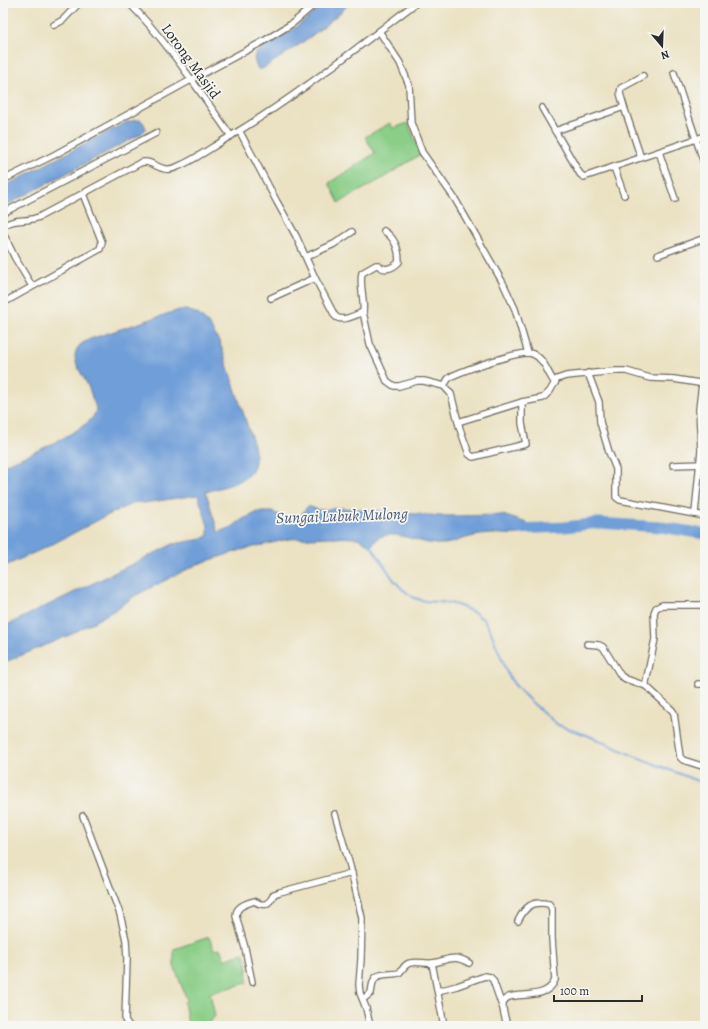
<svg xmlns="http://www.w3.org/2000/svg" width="708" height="1029" viewBox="0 0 708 1029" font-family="Alegreya,serif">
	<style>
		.green { fill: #8ace87; stroke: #5a7c59 }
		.water { fill: #6f9ed8; stroke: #4d6482 }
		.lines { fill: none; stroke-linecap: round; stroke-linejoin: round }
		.stream { stroke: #6f9ed8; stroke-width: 2 }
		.river { stroke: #6f9ed8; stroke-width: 11 }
		.minor-casing { stroke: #6e6b60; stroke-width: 8 }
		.minor { stroke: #fff; stroke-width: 5.5 }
		.labels { text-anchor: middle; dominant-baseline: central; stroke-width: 3.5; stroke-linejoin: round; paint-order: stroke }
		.street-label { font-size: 15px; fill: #2b2b2b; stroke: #f6f6f2 }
		.water-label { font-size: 16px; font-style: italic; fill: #465970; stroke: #f6f6f2 }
	</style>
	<rect width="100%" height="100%" fill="#f6f6f2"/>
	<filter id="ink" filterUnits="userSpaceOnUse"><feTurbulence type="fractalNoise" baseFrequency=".025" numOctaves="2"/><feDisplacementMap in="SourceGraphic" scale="8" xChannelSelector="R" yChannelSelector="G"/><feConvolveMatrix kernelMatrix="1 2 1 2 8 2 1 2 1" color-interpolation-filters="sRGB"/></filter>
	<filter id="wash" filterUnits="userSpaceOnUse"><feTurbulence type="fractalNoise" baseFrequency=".012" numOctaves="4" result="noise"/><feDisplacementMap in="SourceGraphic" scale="16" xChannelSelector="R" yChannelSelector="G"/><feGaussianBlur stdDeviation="0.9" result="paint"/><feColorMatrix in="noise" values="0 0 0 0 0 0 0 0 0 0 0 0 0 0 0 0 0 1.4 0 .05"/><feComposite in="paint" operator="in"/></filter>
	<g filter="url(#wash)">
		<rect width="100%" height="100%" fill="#ebe2c3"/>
		<g class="green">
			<polygon points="390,123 393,128 408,123 421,154 383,178 339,203 329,183 375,153 365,137"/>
			<path d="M209,937L214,950L220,948L225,960L243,953C249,960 247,974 247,983L210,993L215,1016L207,1025L193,1026L188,1024L184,1002L187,1000L174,966V949Z"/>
		</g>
		<g class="water">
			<path d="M326,3H350C324,29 294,49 262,69H258C255,63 252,57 257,52L295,28Z"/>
			<polygon points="135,120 141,120 145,125 145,130 141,134 3,207 3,187 101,135 125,123"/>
			<path d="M179,310H187L198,314L209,324L220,343L254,445C262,482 233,483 206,492L218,532L232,527L243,519L258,512H272L291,519L300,516L308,506L319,510L342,508L441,516L503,515L527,523L532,529C523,538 505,533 493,534C484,534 472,536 463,539C454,542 446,545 436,544C418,543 399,531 382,536C376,538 375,543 371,546L358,538L330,537L289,539L241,550L198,564L136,595L115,610L72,634L3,663V627L161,550L173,544L202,539L208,535V526L198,495L144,503L136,502L106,516L49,546L3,567V465C20,459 91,429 95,413C97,409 94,402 92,398C91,393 89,388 87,384C81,372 68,357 80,345C82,343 87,341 90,339Z"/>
		</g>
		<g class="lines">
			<polyline class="stream" points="370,544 393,579 402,589 414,598 425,601 450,603 460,606 475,613 484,620 491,632 507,673 514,684 529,700 558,725 589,736 632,755 705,784"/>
			<polyline class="river" points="517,529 565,527 598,523 661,527 705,534"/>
		</g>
	</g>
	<g filter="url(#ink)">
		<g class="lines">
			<g class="minor-casing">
				<g id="minor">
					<path d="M129,3C168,42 199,91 231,136"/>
					<polyline points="54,25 63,20 79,3"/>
					<polyline points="379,31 400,63 409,85 411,123 422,152 455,199 503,283 515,309 528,353"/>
					<polyline points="674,73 705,166"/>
					<polyline points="624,107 641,158"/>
					<polyline points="542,108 580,174 584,177 705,136"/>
					<polyline points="555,131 624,107 620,93 621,88 643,76"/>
					<path d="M240,132L277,202L296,236L315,278L335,316C342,323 355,315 363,312L370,344L387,381L394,386H399L417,381H424L444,386L451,394L460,429L469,454L473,457L526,444L522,423V402"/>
					<polyline points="659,152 675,199"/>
					<polyline points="614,167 624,195"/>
					<polyline points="3,180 54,155 191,80 264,41 293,23 316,3"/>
					<polyline points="3,213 156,133"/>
					<path d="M3,226C17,217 25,223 39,217L140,163C154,158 159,175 177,167C195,160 212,147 229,137C295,98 355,49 416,3"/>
					<polyline points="3,233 15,258 32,286"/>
					<polyline points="658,255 705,238"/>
					<polyline points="306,257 334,244 352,232"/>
					<polyline points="271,298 315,278"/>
					<polyline points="3,303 100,249 102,242 83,194"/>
					<path d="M363,312C365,299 359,286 362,273L376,265H378C384,272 393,268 399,262C399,249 395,238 384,231"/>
					<polyline points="588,373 599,402 600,422 609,452 616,469 616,497 620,500 705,516"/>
					<path d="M444,386L448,379L452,376C465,370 522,349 533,354C545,359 547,373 555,383"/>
					<polyline points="458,422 522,402 543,398 550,391 557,379 566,376 615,371 626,371 650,378 674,379 705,384"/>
					<polyline points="673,465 705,464"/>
					<polyline points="695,513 701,451 699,409 702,384"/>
					<polyline points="587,644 599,645 603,647 621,676 626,679 646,686 672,710 674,713 680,757 683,760 705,767"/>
					<polyline points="698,684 705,684"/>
					<polyline points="646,686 646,682 655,639 654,613 656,608 662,605 705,605"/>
					<polyline points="335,814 350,866 362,918 361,959 359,985 360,993 366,1008 370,1026"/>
					<polyline points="83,816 120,914 126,940 127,959 125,1020 129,1026"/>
					<polyline points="432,963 444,1026"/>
					<path d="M252,982L245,948L236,916C236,906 246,904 254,901C264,907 269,905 274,894L280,892L352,873"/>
					<polyline points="438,991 457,986 485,976 490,977 493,980 502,1006"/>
					<path d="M363,999L371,993C372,989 372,983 374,980C377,972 392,975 399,973C403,970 404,964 410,963C417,961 425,964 433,963C448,960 454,954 469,963"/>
					<path d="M507,1026C506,1019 502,1011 503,1004C505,987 545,1005 555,980L552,939V909L549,904C532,900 525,907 518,921"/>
				</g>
			</g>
			<use href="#minor" class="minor"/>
		</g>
	</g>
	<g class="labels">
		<g class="street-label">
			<text transform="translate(191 61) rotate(54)">Lorong Masjid</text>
		</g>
		<g class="water-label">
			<text transform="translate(342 516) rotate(-2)">Sungai Lubuk Mulong</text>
		</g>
	</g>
	<rect width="708" height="1029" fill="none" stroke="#f6f6f2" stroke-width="16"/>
	<g transform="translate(662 46) rotate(161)" stroke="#f6f6f2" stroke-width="3" paint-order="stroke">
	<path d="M0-3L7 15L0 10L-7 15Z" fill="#2b2b2b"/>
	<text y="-6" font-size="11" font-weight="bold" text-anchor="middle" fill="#2b2b2b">N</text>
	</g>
	<path d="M554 995v6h88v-6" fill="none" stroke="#2b2b2b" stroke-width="2"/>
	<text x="560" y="995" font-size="12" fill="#2b2b2b" stroke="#f6f6f2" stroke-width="3" paint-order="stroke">100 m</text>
</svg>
